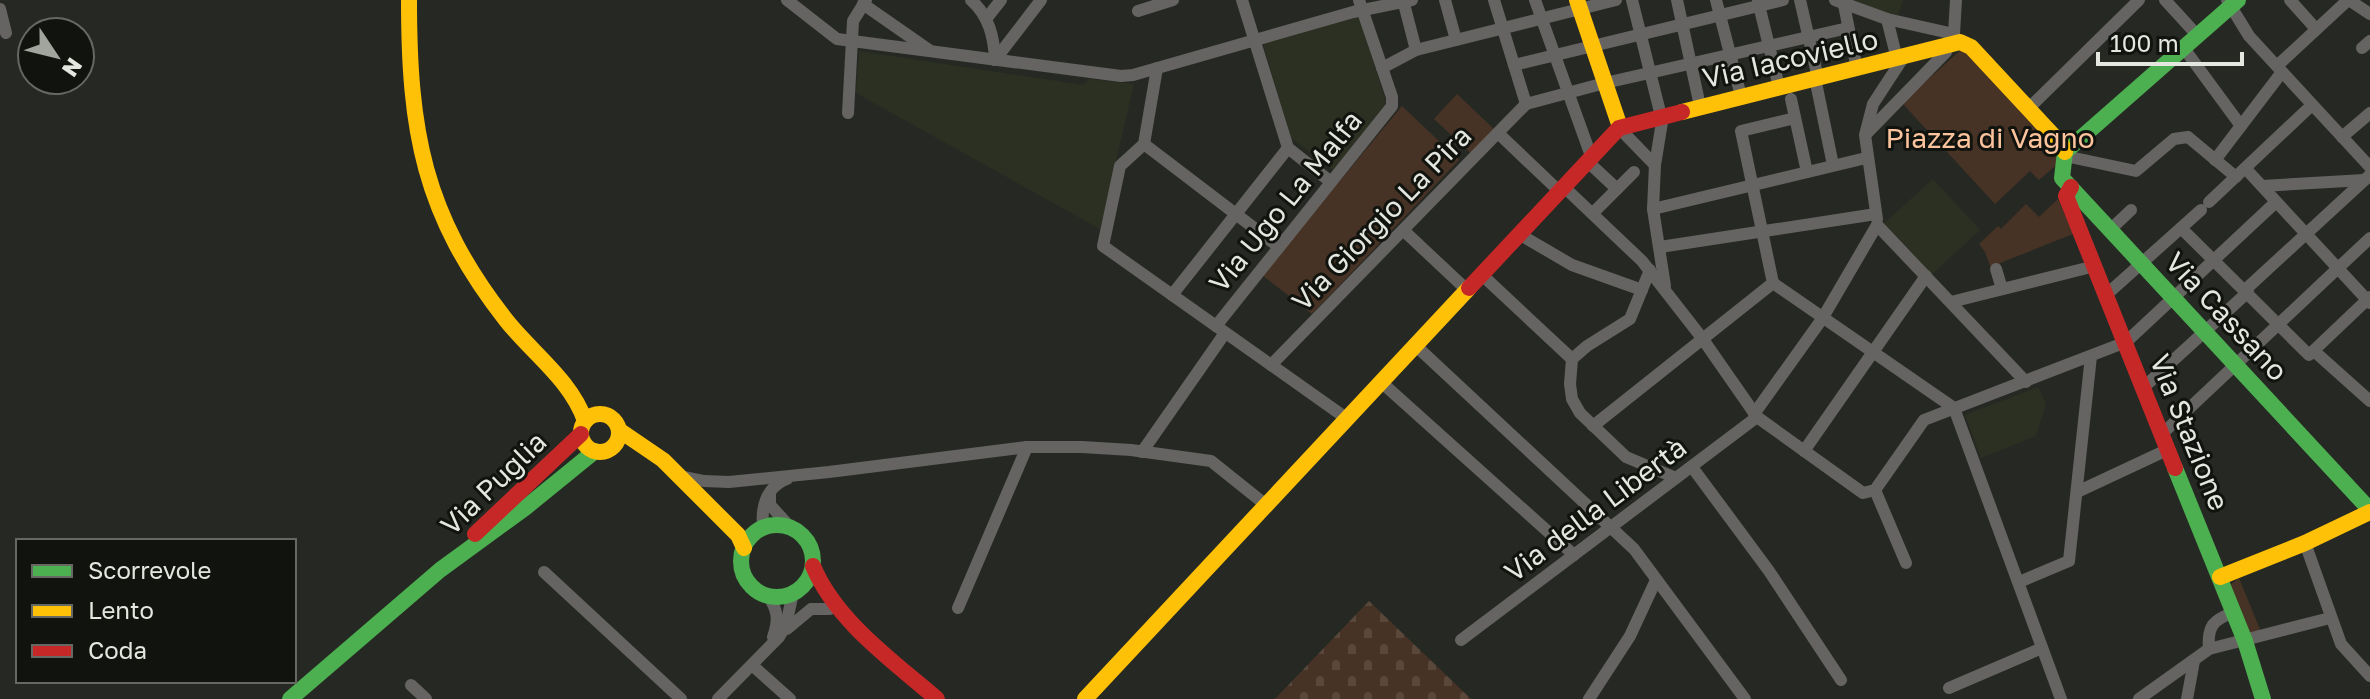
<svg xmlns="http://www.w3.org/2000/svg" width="2370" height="699" viewBox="0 0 2370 699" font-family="'Golos Text',sans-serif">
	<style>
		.built { fill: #2b3022 }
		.green { fill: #473325 }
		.cemetery { fill: url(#cemetery-stones) }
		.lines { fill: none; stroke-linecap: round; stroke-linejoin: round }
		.street { stroke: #656462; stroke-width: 12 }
		.fast { stroke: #4caf50; stroke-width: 16 }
		.slow { stroke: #ffc107; stroke-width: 16 }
		.jam { stroke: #c62828; stroke-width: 16 }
		.labels { text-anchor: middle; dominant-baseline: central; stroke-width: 6; stroke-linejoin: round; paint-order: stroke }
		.street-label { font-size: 28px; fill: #e4e7e0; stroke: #11130f }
		.park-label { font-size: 28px; fill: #fdc39c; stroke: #11130f }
	</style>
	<defs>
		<pattern id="cemetery-stones" width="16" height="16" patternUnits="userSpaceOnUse" patternTransform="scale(2)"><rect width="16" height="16" fill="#473325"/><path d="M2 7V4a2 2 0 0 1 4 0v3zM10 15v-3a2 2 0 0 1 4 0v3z" fill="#59473a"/></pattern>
	</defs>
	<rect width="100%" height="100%" fill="#262923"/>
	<g class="built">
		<polygon points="1844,0 1903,0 1898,16"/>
		<polygon points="1358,14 1387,105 1335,171 1290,137 1263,43"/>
		<polygon points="859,51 1083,85 1089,79 1134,84 1100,229 856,93"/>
		<polygon points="1933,179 1980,230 1928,278 1881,226"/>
		<polygon points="2038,387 2046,404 2036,436 1981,458 1965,415"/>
	</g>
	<g class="green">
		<polygon points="1963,48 2061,151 2061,161 2039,180 2030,171 1995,204 1902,103"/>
		<polygon points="1457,94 1495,130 1472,154 1434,119"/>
		<polygon points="1402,106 1459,160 1312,314 1262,275"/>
		<polygon points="2058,199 2073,234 2000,263 2001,268 1992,271 1985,252 1979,244 1998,226 2001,229 2026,204 2039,217"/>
		<polygon points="2239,578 2261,632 2248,637 2229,586"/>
	</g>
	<polygon class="cemetery" points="1369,601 1471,699 1275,699"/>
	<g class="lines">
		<g class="street">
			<polyline points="787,0 837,39 1121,76 1133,75 1353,12 1412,0"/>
			<path d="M971,0C989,16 994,37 995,60"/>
			<polyline points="1242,0 1288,148 1331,182"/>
			<polyline points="1403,0 1416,50"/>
			<polyline points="1445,0 1456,40"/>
			<polyline points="1494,0 1526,104"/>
			<polyline points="1535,0 1591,156"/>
			<polyline points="1632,0 1661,116"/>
			<polyline points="1677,0 1700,106"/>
			<polyline points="1716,0 1741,96"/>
			<polyline points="1800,0 1818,78"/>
			<polyline points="1835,0 1887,19 1954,34"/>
			<polyline points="2165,0 2197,35"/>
			<polyline points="2227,0 2249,36 2370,167"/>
			<polyline points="2290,0 2316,29"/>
			<polyline points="2349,0 2370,14"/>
			<polyline points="1758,1 1779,87"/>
			<polyline points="863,4 929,50"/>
			<polyline points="1844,5 1857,69"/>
			<polyline points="0,9 6,33"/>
			<polyline points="1138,11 1173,0"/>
			<polyline points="986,19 1001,0"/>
			<polyline points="1887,19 1897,59"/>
			<polyline points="2183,47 2241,126"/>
			<polyline points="2362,48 2370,41"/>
			<polyline points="995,60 1041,0"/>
			<polyline points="1514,65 1783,0"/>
			<polyline points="2277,66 2348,0"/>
			<polyline points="1157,68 1144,144 1120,166 1103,246 1346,418"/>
			<polyline points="1382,68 1416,50 1616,0"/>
			<polyline points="1815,78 1833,165"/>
			<polyline points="1791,99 1807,172"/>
			<polyline points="1526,104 1605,83 1848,28"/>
			<polyline points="2028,109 2139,0"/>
			<polyline points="848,113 853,21 866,0"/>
			<polyline points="1663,116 1655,165 1653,209 1665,286"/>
			<polyline points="1619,128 1655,165"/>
			<polyline points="1498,133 1559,191"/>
			<polyline points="1867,133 1946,52 1954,34 1956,0"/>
			<polyline points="2342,137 2370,113"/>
			<polyline points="1144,144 1279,247"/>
			<polyline points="2065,156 2136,171 2174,139 2188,137 2236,177"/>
			<polyline points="2215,160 2282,72"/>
			<polyline points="1587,161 1617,189"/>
			<polyline points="2246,169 2370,303"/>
			<polyline points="1563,186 1642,261 1702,338 1757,417 1863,493 1875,490 1924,420 2126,342 2276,202"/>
			<polyline points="2262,186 2364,180"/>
			<polyline points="2209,202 2312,105"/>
			<polyline points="1653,209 1866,158"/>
			<polyline points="1593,213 1634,172"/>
			<polyline points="1877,219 1865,135 1873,104 1903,58"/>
			<polyline points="1877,225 2026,382"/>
			<polyline points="2181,228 2309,355 2370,297"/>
			<polyline points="2111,229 2131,210"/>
			<polyline points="1403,230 1467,290"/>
			<polyline points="1519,234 1572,265 1642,290"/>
			<polyline points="1660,247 1876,214"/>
			<polyline points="1996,269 2002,289"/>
			<polyline points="1650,270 1630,319 1587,346 1572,359 1570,384 1572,399 1580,413 1626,457 1676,478"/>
			<polyline points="1481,274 1572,359"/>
			<polyline points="1773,283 1954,408"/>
			<polyline points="1773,283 1741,131 1795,118"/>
			<polyline points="2245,290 2370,175"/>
			<polyline points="1172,295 1288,148"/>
			<polyline points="2106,295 2201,210"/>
			<polyline points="1951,302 2095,266"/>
			<polyline points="1216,326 1392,106 1392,97 1359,0"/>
			<polyline points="1415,345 1634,549 1745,699"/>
			<polyline points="2314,351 2370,401"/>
			<polyline points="1271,365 1526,104"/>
			<polyline points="1380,381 1574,555"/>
			<polyline points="2144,387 2248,292"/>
			<polyline points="1954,408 2061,699"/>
			<polyline points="1754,414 1822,319 1877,225"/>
			<polyline points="1593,426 1773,283"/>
			<polyline points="2163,433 2370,238"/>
			<polyline points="1804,451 1926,276"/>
			<polyline points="1142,452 1225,333"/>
			<polyline points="1692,467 1769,571 1841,680"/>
			<polyline points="680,476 704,481 729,482 829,472 1027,447 1082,447 1131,450 1211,461 1266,505"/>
			<polyline points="1875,490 1906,563"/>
			<polyline points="2077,492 2169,449"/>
			<polyline points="770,493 770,505 791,528"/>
			<path d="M763,528C761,507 766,487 787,479"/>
			<polyline points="2305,543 2341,644 2370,676"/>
			<polyline points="544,572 681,699"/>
			<polyline points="2019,582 2069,561 2091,356"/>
			<path d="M768,596C778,610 779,620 773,637"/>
			<polyline points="958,608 1027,447"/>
			<polyline points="787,629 811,609 830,609"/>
			<polyline points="1461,640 1757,417"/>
			<path d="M2209,649C2207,626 2213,620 2234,612"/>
			<polyline points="752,665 790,699"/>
			<polyline points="411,685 426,699"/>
			<polyline points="1949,688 2042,648"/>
			<polyline points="718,699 779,637 786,625 793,593"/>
			<polyline points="1589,699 1630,636 1656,580"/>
			<polyline points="2139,699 2209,649 2330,618"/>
			<polyline points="2187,699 2194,661"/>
		</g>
		<g class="fast">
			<polyline points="2065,152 2062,178 2370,510"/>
			<polyline points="2065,152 2238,0"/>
			<polyline points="2175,468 2245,641 2263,699"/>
			<circle cx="777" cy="561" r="36"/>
			<polyline points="290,699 440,570 525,508 595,451"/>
		</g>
		<g class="slow">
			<path d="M409,0C409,131 423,214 506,320C532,353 571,380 585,421"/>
			<polyline points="1577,0 1620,127"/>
			<polyline points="1682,112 1960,42 1971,47 2062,145 2065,152"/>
			<circle cx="600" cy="433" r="19"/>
			<polyline points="619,430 663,460 738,535 744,548"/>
			<polyline points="2220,577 2305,543 2370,512"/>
			<polyline points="1085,699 1469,288"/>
		</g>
		<g class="jam">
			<polyline points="2071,187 2066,196 2175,468"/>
			<polyline points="1469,288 1619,128 1682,112"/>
			<polyline points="475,534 581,434"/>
			<path d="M813,566C836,621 893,661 937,699"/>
		</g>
	</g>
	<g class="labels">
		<g class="street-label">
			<text transform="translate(1790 58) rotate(-13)">Via Iacoviello</text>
			<text transform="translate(1285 201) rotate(-51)">Via Ugo La Malfa</text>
			<text transform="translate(1381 218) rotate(-46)">Via Giorgio La Pira</text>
			<text transform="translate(2227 316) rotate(47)">Via Cassano</text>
			<text transform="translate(2190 432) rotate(68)">Via Stazione</text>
			<text transform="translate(493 483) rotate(-44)">Via Puglia</text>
			<text transform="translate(1595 509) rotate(-37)">Via della Libertà</text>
		</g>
		<g class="park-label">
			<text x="1990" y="137">Piazza di Vagno</text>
		</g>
	</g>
	<rect x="16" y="539" width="280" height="144" fill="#11130f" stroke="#656863" stroke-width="2"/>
	<rect x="32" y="565" width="40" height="12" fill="#4caf50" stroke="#656863" stroke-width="2"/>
	<text x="88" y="579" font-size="24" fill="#e4e7e0">Scorrevole</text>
	<rect x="32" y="605" width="40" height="12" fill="#ffc107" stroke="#656863" stroke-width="2"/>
	<text x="88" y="619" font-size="24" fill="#e4e7e0">Lento</text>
	<rect x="32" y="645" width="40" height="12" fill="#c62828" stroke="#656863" stroke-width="2"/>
	<text x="88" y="659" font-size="24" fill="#e4e7e0">Coda</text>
	<g transform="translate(56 56) rotate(125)"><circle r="38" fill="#11130f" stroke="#656863" stroke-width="2"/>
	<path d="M0-6L14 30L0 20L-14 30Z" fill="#a2a49e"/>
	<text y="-12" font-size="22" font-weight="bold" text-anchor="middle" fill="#e4e7e0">N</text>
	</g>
	<path d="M2098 52v12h144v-12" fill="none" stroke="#e4e7e0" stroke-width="4"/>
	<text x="2110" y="52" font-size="24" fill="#e4e7e0" stroke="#11130f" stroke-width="6" paint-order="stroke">100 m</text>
</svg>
